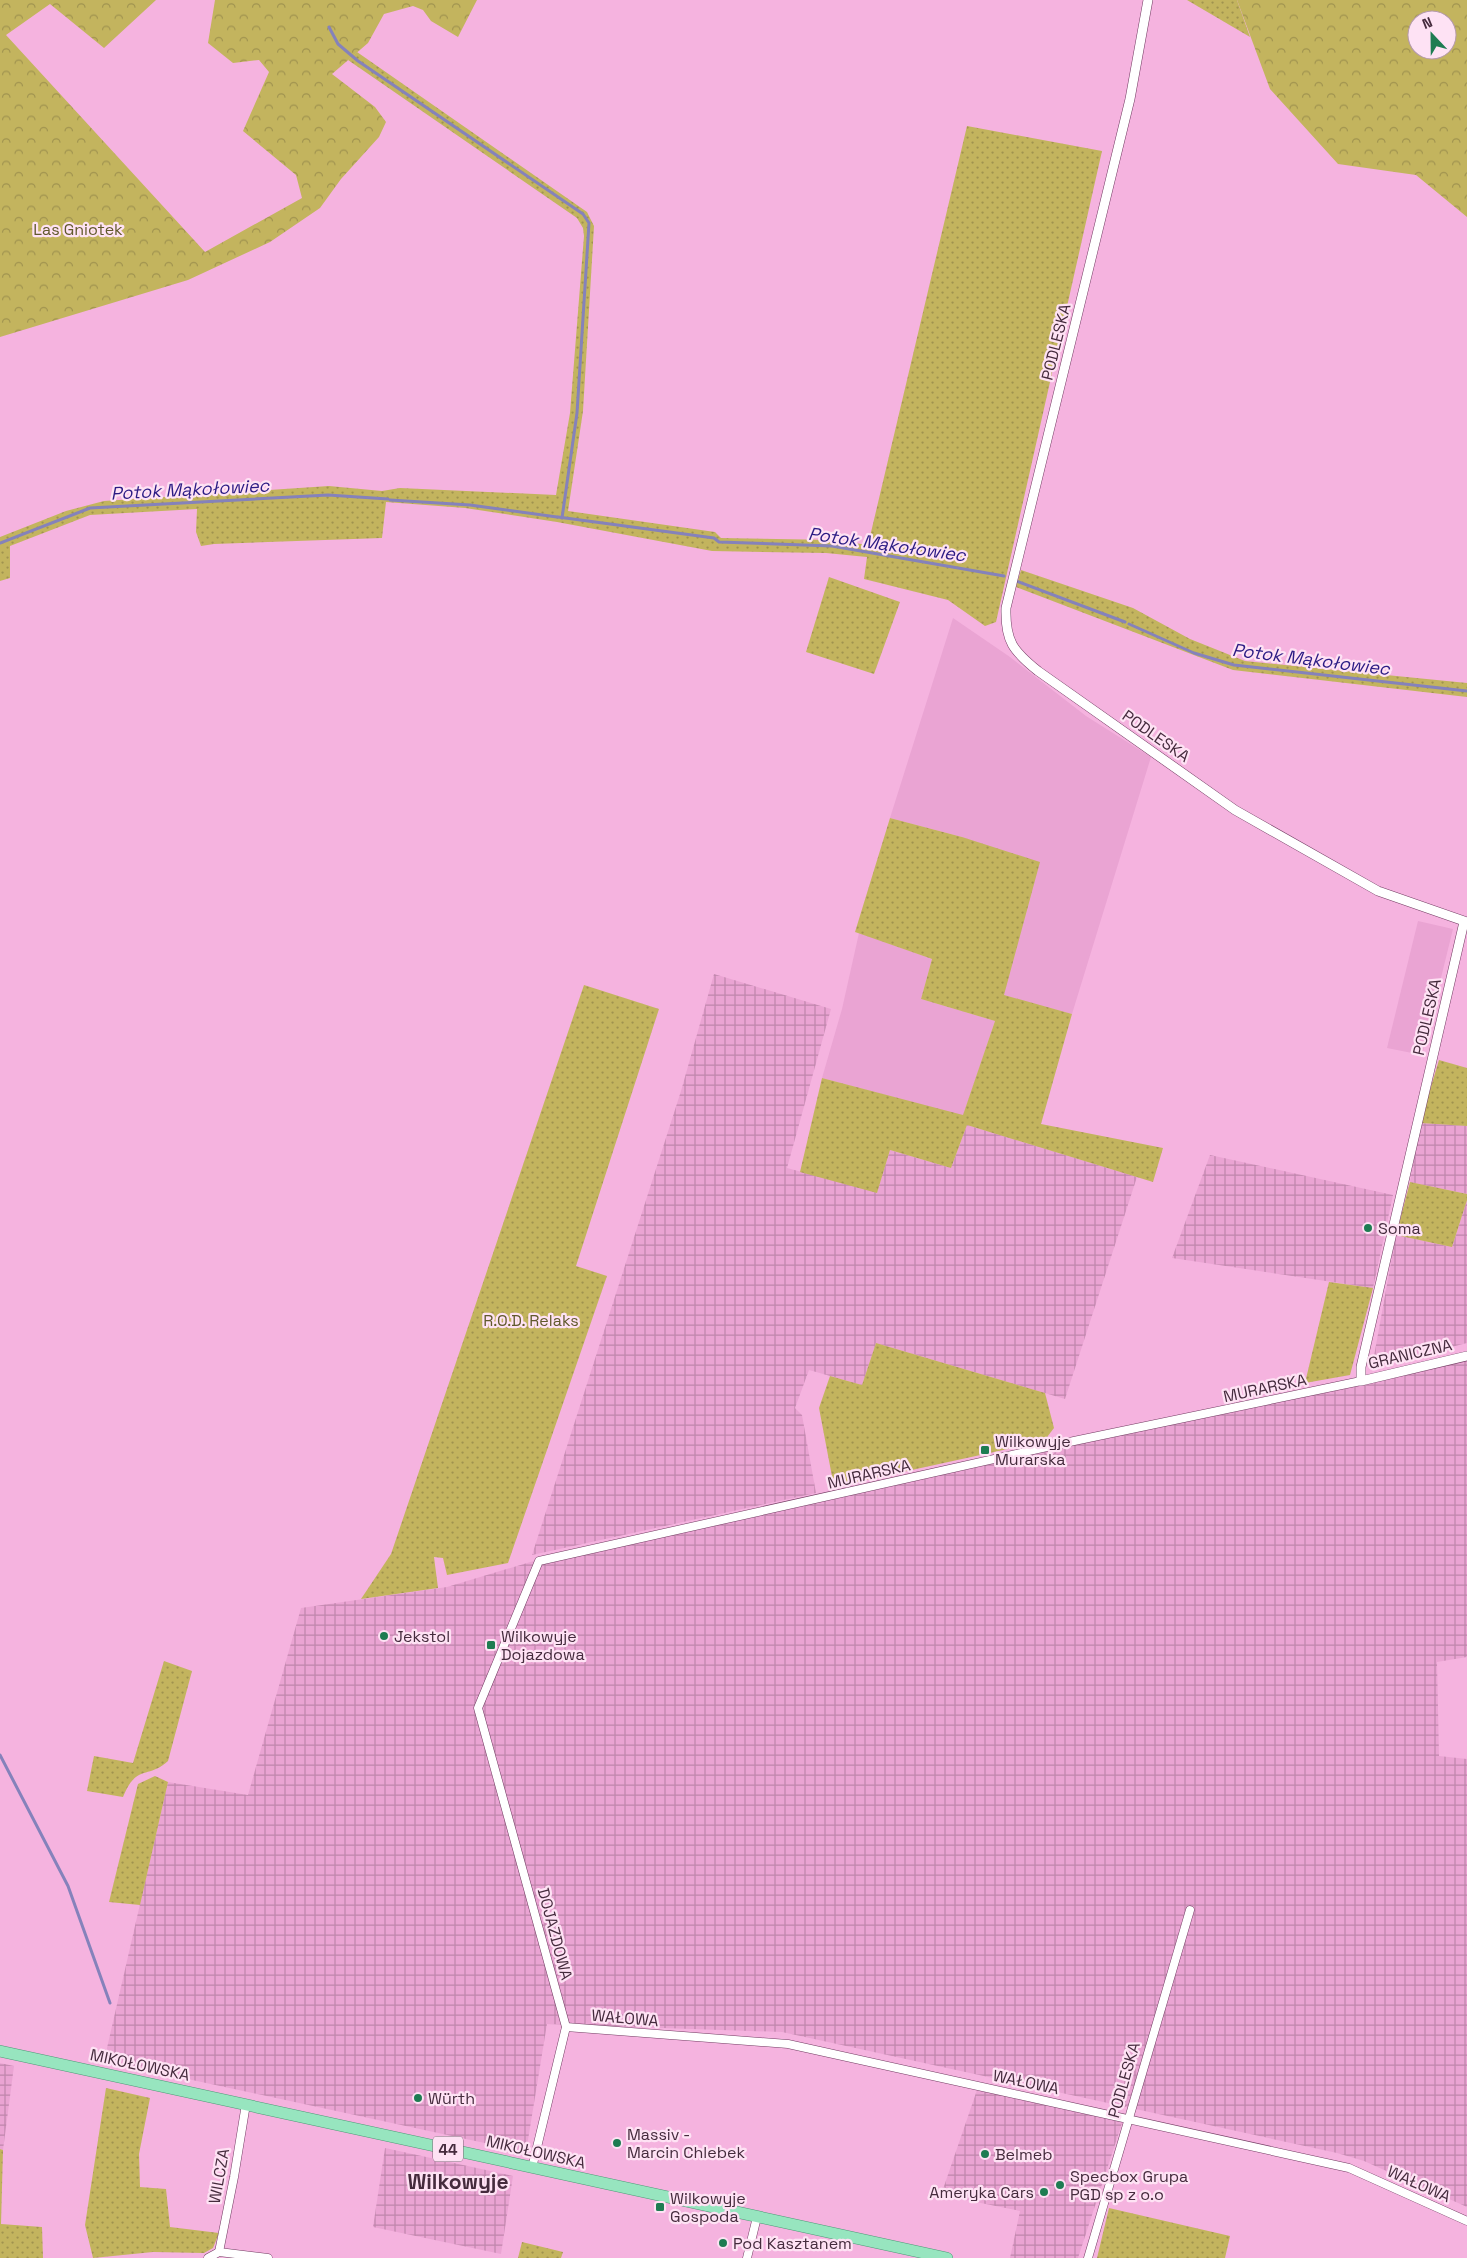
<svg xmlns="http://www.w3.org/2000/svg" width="1467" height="2258" viewBox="0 0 1467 2258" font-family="'Space Grotesk',sans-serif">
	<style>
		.built { fill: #eaa4d3 }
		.industrial { fill: url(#industrial-grid) }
		.grass { fill: url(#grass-dots) }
		.forest { fill: url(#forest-crowns); fill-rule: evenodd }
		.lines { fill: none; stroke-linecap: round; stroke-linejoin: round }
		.stream { stroke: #8582bb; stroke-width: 3 }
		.minor-casing { stroke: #723b62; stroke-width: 9 }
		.tertiary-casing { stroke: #723b62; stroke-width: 10 }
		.primary-casing { stroke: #4d9876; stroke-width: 12 }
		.minor { stroke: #fff; stroke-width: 8 }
		.tertiary { stroke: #fff; stroke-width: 9 }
		.primary { stroke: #97e5bf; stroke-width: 11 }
		.poi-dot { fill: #1e7c52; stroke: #fee2f4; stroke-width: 2 }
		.labels { text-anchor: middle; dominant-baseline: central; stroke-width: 4.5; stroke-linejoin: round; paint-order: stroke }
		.shield { fill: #fee2f4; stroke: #7c6274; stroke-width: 1 }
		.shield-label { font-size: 15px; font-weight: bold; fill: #452b3d }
		.park-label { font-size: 16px; fill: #61592c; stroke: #fee2f4 }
		.street-label { font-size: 16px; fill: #452b3d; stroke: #fee2f4 }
		.poi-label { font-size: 16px; fill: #452b3d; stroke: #fee2f4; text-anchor: start }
		.water-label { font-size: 18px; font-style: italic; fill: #2b1b84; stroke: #fee2f4 }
		.district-label { font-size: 21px; font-weight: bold; fill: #452b3d; stroke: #fee2f4 }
	</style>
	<defs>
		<pattern id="industrial-grid" width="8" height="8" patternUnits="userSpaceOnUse" patternTransform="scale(1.25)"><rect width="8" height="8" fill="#eaa4d3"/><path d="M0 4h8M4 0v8" fill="none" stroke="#bf86ac"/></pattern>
		<pattern id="grass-dots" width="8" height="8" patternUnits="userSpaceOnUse" patternTransform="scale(1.25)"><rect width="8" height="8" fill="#c3b45e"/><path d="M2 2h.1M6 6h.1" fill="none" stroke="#a0934f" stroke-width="1.8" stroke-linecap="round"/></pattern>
		<pattern id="forest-crowns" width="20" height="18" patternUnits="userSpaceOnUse" patternTransform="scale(1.25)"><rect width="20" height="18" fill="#c3b45e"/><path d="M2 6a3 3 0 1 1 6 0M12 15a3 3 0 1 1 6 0" fill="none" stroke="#a0934f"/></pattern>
	</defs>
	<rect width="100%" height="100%" fill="#f5b3df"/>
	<g class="built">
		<polygon points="953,618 1010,657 1086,716 1151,757 1072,1014 1004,996 962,837 890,818"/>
		<polygon points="1418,921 1453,929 1422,1055 1387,1048"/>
		<polygon points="859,933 932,959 921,999 995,1021 963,1116 822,1078 842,1009"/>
	</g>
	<g class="industrial">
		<polygon points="714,974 831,1009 787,1168 877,1192 890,1150 951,1168 967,1125 1137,1177 1065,1399 876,1343 862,1385 809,1370 795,1408 802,1415 816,1493 532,1555 681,1091"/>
		<polygon points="1420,1123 1467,1126 1467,1194 1410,1182"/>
		<polygon points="1210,1155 1393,1195 1373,1288 1172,1258"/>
		<polygon points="1467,1200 1467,1343 1372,1367 1396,1235 1452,1247"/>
		<polygon points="1467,1361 1467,1657 1437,1662 1439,1756 1467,1759 1467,2207 1364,2161 1337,2153 782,2032 547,2024 526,2152 104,2061 168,1782 248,1795 301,1608 447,1587 537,1560"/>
		<polygon points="0,2063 14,2066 3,2150 0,2149"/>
		<polygon points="977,2090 1123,2120 1078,2258 1010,2258 1020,2211 941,2195"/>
		<polygon points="385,2148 513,2176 501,2254 373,2227"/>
	</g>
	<g class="grass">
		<polygon points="1187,0 1237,0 1250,37"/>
		<polygon points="357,52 587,212 594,226 583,411 568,511 715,532 721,538 834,540 868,545 967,126 1102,151 996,622 985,626 948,600 864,579 867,557 826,553 712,551 557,522 465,508 386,502 382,538 214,544 201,546 196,532 197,509 90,515 10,546 10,578 0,581 0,537 66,511 104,501 329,486 382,491 400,488 556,495 570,413 584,236 583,228 577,218 348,60"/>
		<polygon points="1021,570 1133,608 1190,639 1245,661 1467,683 1467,697 1233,670 1016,587"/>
		<polygon points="829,577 900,602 874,674 806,652"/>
		<polygon points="890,818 962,837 1040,862 1004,995 1072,1014 1041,1124 1163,1148 1153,1182 967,1125 951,1168 890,1150 877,1193 800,1172 822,1078 963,1115 995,1021 921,999 932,959 855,932"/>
		<polygon points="584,985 659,1009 576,1266 607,1276 508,1563 447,1575 443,1558 434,1557 438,1588 361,1599 391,1554"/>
		<polygon points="1439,1060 1467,1068 1467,1126 1420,1123"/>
		<polygon points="1410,1182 1467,1194 1467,1200 1452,1247 1396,1235"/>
		<polygon points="1329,1282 1373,1288 1350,1375 1305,1383"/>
		<polygon points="876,1343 1045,1393 1054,1428 1044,1441 834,1487 819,1408 830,1376 862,1385"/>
		<path d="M164,1661L192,1671L168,1761C147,1780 137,1763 123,1797L87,1791L94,1756L133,1763Z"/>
		<polygon points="155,1776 168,1782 140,1905 109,1902 138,1784"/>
		<polygon points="106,2088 150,2098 139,2154 140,2187 166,2189 170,2227 219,2233 213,2248 204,2253 153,2252 93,2258 85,2225"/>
		<polygon points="0,2149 3,2150 1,2224 42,2227 43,2258 0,2258"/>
		<polygon points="1109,2208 1230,2236 1225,2258 1097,2258"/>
		<polygon points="522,2242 563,2252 561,2258 518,2258"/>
	</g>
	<g class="forest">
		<polygon points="0,0 156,0 104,48 50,4 6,35 205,252 302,198 296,175 243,131 269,72 259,60 233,63 208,43 215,0 477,0 458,37 431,21 423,10 413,6 384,14 368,43 332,74 375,107 386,122 379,137 341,179 320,208 270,242 188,280 0,337"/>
		<path d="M1237,0H1467V217L1416,175L1338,164L1270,89ZM1417,20H1447V50H1417Z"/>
	</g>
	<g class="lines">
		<g class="stream">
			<polyline points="329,27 338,44 358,61 583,214 589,223 577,413 562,518"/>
			<polyline points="390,500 470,505 557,517"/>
			<polyline points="558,517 714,538 719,542 832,546 1004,576"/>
			<polyline points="0,543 90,508 328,495 388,499"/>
			<polyline points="1016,581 1125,622"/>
			<polyline points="1129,624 1194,653 1234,665 1467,691"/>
			<polyline points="0,1755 68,1886 110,2003"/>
		</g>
		<g class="minor-casing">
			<g id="minor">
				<polyline points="566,2027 788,2044 1349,2168 1467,2221"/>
				<polyline points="532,2168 566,2027 478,1708 539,1561 1074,1441 1361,1381"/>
				<polyline points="219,2252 234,2177 246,2104"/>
				<polyline points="208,2258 219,2252 268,2258"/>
				<polyline points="747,2258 757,2217"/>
				<polyline points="1088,2258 1190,1910"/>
			</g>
		</g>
		<g class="tertiary-casing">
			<g id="tertiary">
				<path d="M1148,0L1130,99L1006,608C1005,641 1013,651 1038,671L1235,810L1378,891L1467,922"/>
				<polyline points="1464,922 1361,1367 1361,1381 1467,1356"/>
			</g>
		</g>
		<g class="primary-casing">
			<polyline id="primary" points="0,2051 947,2258"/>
		</g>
		<use href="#minor" class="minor"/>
		<use href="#tertiary" class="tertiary"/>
		<use href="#primary" class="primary"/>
	</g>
	<g class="poi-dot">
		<circle cx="1368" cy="1228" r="5"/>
		<rect x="980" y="1445" width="10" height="10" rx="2.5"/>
		<circle cx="384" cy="1636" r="5"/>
		<rect x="486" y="1640" width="10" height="10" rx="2.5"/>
		<circle cx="418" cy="2098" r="5"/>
		<circle cx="617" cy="2143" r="5"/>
		<circle cx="985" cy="2154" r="5"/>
		<circle cx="1060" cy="2185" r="5"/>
		<circle cx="1044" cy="2192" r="5"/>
		<rect x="655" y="2202" width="10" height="10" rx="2.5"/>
		<circle cx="723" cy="2243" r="5"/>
	</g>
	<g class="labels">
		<rect class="shield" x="433" y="2136.5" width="30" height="25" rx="4"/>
		<g class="shield-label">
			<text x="448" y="2149">44</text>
		</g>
		<g class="park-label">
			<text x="78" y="229">Las Gniotek</text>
			<text x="531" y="1320">R.O.D. Relaks</text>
		</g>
		<g class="street-label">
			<text transform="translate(1056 342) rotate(-76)">PODLESKA</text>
			<text transform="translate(1156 736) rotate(35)">PODLESKA</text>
			<text transform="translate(1427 1017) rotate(-77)">PODLESKA</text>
			<text transform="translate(1410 1354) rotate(-13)">GRANICZNA</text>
			<text transform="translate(1265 1388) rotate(-12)">MURARSKA</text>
			<text transform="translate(869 1474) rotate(-13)">MURARSKA</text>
			<text transform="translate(555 1934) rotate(75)">DOJAZDOWA</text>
			<text transform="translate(625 2018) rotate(5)">WAŁOWA</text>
			<text transform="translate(140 2065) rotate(12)">MIKOŁOWSKA</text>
			<text transform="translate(1124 2080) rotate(-74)">PODLESKA</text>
			<text transform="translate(1026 2082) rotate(12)">WAŁOWA</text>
			<text transform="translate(536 2152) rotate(13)">MIKOŁOWSKA</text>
			<text transform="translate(219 2176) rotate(-80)">WILCZA</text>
			<text transform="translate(1419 2184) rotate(24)">WAŁOWA</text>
		</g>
		<g class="poi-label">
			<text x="1378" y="1228">Soma</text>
			<text x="995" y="1441">Wilkowyje<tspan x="995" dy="18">Murarska</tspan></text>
			<text x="394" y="1636">Jekstol</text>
			<text x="501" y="1636">Wilkowyje<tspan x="501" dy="18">Dojazdowa</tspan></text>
			<text x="428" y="2098">Würth</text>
			<text x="627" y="2134">Massiv -<tspan x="627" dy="18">Marcin Chlebek</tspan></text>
			<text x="995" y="2154">Belmeb</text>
			<text x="1070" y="2176">Specbox Grupa<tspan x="1070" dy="18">PGD sp z o.o</tspan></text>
			<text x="1034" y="2192" text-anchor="end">Ameryka Cars</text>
			<text x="670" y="2198">Wilkowyje<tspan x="670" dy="18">Gospoda</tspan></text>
			<text x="733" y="2243">Pod Kasztanem</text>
		</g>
		<g class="water-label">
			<text transform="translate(190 489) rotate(-3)">Potok Mąkołowiec</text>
			<text transform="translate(887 544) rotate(8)">Potok Mąkołowiec</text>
			<text transform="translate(1311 659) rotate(7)">Potok Mąkołowiec</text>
		</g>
		<g class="district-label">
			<text x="458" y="2181">Wilkowyje</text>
		</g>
	</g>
	<g transform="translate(1432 35) rotate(338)"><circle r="24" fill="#fee2f4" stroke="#b499ab"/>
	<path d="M0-4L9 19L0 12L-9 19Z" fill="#1e7c52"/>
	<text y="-8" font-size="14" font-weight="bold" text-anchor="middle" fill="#452b3d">N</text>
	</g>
</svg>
